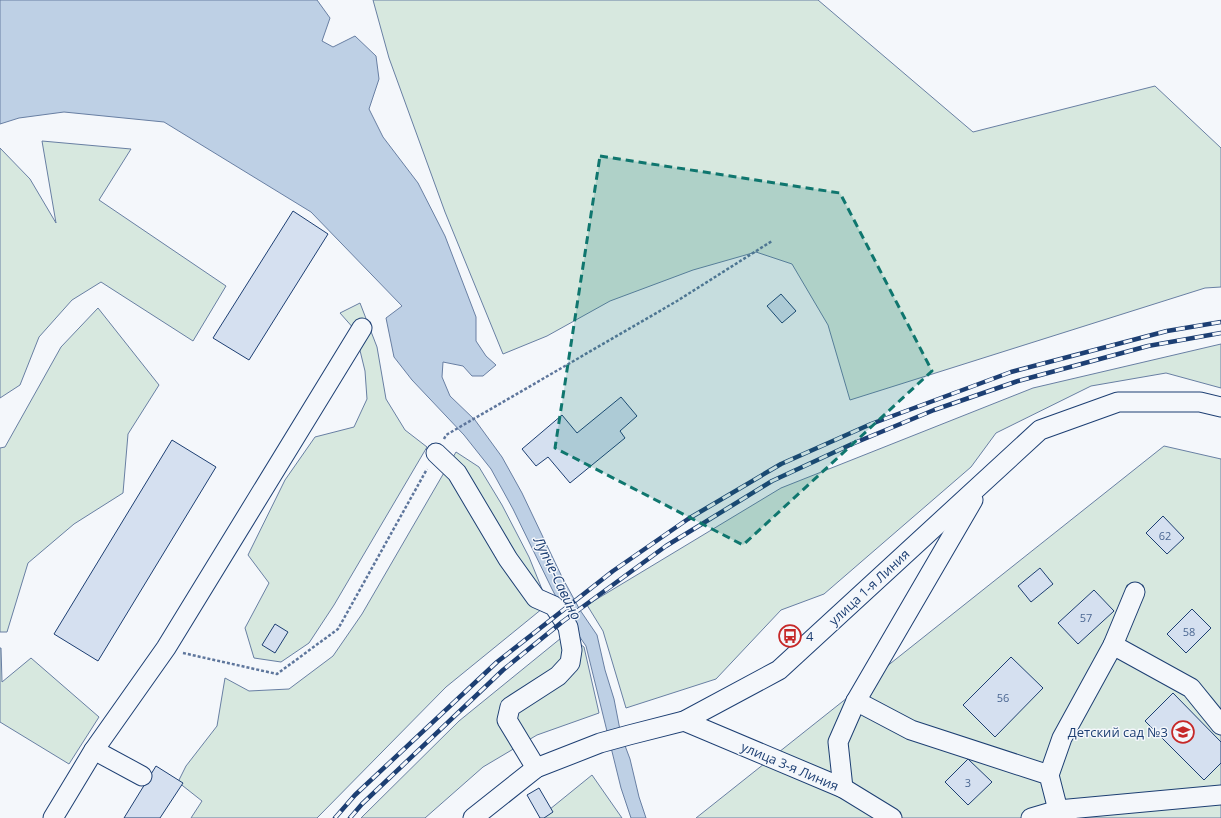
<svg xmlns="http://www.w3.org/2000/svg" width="1221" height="818" viewBox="0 0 1221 818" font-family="'Open Sans',sans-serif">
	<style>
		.green { fill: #d7e8df; stroke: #687fa3 }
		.water { fill: #bed0e5; stroke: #687fa3 }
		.building { fill: #d5e0f0; stroke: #1d3f73 }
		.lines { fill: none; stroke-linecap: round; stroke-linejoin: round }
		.minor-casing { stroke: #1d3f73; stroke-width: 21 }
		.path { stroke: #5e769c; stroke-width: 2.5; stroke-dasharray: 3 2; stroke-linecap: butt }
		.minor { stroke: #f4f7fb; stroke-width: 19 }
		.rail-casing { stroke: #1d3f73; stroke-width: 4.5 }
		.rail { stroke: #f4f7fb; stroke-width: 3; stroke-dasharray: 9; stroke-linecap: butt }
		.marked { fill: #0f766e; fill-opacity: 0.2; stroke: #0f766e; stroke-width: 3; stroke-dasharray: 8 5; stroke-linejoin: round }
		.labels { text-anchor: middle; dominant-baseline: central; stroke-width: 3; stroke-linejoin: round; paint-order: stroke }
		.number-label { font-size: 11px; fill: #4b6792 }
		.street-label { font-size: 13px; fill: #1d3f73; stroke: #f4f7fb }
		.poi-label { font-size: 13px; fill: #1d3f73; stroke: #f4f7fb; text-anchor: start }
		.water-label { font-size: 14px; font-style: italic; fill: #1d3f73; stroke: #f4f7fb }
	</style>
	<rect width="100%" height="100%" fill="#f4f7fb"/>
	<g class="green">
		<polygon points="373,0 818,0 973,132 1155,86 1221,148 1221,287 1205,288 850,400 828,325 792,264 756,252 693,270 610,301 547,336 503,354 445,212 389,58"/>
		<polygon points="42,141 131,149 99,200 226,286 193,341 101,282 72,300 39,337 20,385 0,398 0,148 30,179 56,223"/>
		<polygon points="360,303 377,347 386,399 405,430 427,447 334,605 309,643 281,662 254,658 245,628 269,583 248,555 285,480 315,437 354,427 367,399 365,371 355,330 340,313"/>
		<polygon points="98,308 159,385 128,434 123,493 74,524 28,563 7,632 0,632 0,448 5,447 61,347"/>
		<polygon points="1221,344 1221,388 1166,373 1091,386 996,433 971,467 824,594 781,610 716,679 626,708 603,631 587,605 781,488 1033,388"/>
		<polygon points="1164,446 1221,459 1221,818 696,818"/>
		<polygon points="456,452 479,467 502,505 529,557 548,604 446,687 317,818 191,818 202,801 178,782 186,766 217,726 225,678 249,691 289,689 333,656 362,614"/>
		<polygon points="566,634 584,647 599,713 537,735 483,767 425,818 361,818 459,721"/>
		<polygon points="0,648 1,648 2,682 31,658 99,717 69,764 0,722"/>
		<polygon points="592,775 622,818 539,818"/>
	</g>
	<polygon class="water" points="0,0 317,0 330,18 322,41 333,47 355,36 376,56 379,79 369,109 383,137 418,183 445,236 476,317 476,341 486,356 496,365 483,376 472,376 463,366 443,362 442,377 450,396 475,420 502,457 522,493 562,577 580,610 597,635 605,670 614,699 621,735 630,759 639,797 646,818 631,818 621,788 586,646 568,620 552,589 513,509 491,469 464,435 412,380 394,357 386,318 402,306 311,212 164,122 64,112 19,118 0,124"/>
	<g class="building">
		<polygon points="293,211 328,234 249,360 213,338"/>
		<polygon points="781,294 796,311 782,323 767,306"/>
		<polygon points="621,397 637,416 620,431 625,438 570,483 548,457 536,466 522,449 562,415 577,433"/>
		<polygon points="172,440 216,467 98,661 54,634"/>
		<polygon points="1163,516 1184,538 1167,554 1146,533"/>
		<polygon points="1040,568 1053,584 1031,602 1018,586"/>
		<polygon points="1094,590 1114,611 1078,644 1058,623"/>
		<polygon points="1192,609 1211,628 1186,653 1167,634"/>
		<polygon points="275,624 288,632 275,653 262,645"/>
		<polygon points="1011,657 1043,688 995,737 963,705"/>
		<polygon points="1173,693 1221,742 1221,763 1204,780 1145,721"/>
		<polygon points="968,759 992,782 968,805 945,782"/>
		<polygon points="156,766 183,783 160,818 124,818"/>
		<polygon points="539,788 553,812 544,818 540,818 527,795"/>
	</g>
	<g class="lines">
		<g class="minor-casing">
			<g id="minor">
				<polyline points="436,453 457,473 508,559 536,598 554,606 568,627 572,650 570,663 558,676 510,707 507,720 536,768"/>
				<polyline points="1113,645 1135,592"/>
				<polyline points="856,701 911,730 1049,775 1058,810 1067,818"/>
				<polyline points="684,721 843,788 892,818"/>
				<polyline points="94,750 142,776"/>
				<polyline points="1049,775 1062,738 1113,645 1191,688 1221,725"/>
				<polyline points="843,788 838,742 856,701 973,500"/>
				<polyline points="53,818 94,750 166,648 362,328"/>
				<polyline points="473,818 536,768 600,743 629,735 684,721 779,670 1040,430 1118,402 1200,402 1221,407"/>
				<polyline points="1031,818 1058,810 1221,795"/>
			</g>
		</g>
		<g class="path">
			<polyline points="444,439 446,435 677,301 772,241"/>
			<polyline points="183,653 277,674 338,629 427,469"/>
		</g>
		<use href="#minor" class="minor"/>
		<g class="rail-casing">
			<g id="rail">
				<polyline points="335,818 355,795 497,662 613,571 688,519 781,464 871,424 1011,372 1167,331 1221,322"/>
				<polyline points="350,818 362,804 503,670 562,622 666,546 772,481 852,444 934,410 1018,381 1148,346 1221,333"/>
			</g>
		</g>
		<use href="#rail" class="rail"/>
	</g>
	<path class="marked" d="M600,156L840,193L932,371L743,545L555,448Z"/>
	<defs>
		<g id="bus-ring" transform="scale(1.15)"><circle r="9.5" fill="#f4f7fb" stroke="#c62828" stroke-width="1.5"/><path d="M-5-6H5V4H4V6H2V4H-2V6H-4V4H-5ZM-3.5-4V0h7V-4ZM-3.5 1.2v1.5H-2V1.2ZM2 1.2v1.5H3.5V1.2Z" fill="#c62828"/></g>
		<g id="school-ring" transform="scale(1.15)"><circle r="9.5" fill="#f4f7fb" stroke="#c62828" stroke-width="1.5"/><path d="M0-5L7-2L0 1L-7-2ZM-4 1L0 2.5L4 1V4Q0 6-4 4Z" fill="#c62828"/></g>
	</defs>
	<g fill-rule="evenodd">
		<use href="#bus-ring" x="790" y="636"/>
		<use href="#school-ring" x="1183" y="732"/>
	</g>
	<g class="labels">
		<g class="number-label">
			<text x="1165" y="535">62</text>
			<text x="1086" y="617">57</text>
			<text x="1189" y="631">58</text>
			<text x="1003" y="697">56</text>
			<text x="968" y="782">3</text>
		</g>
		<g class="street-label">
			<text transform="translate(869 587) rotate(-43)">улица 1-я Линия</text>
			<text transform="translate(790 766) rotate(23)">улица 3-я Линия</text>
		</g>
		<g class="poi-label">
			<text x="806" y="636">4</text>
			<text x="1168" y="732" text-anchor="end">Детский сад №3</text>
		</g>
		<g class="water-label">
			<text transform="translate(558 578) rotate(64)">Лупче-Савино</text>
		</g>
	</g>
</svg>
